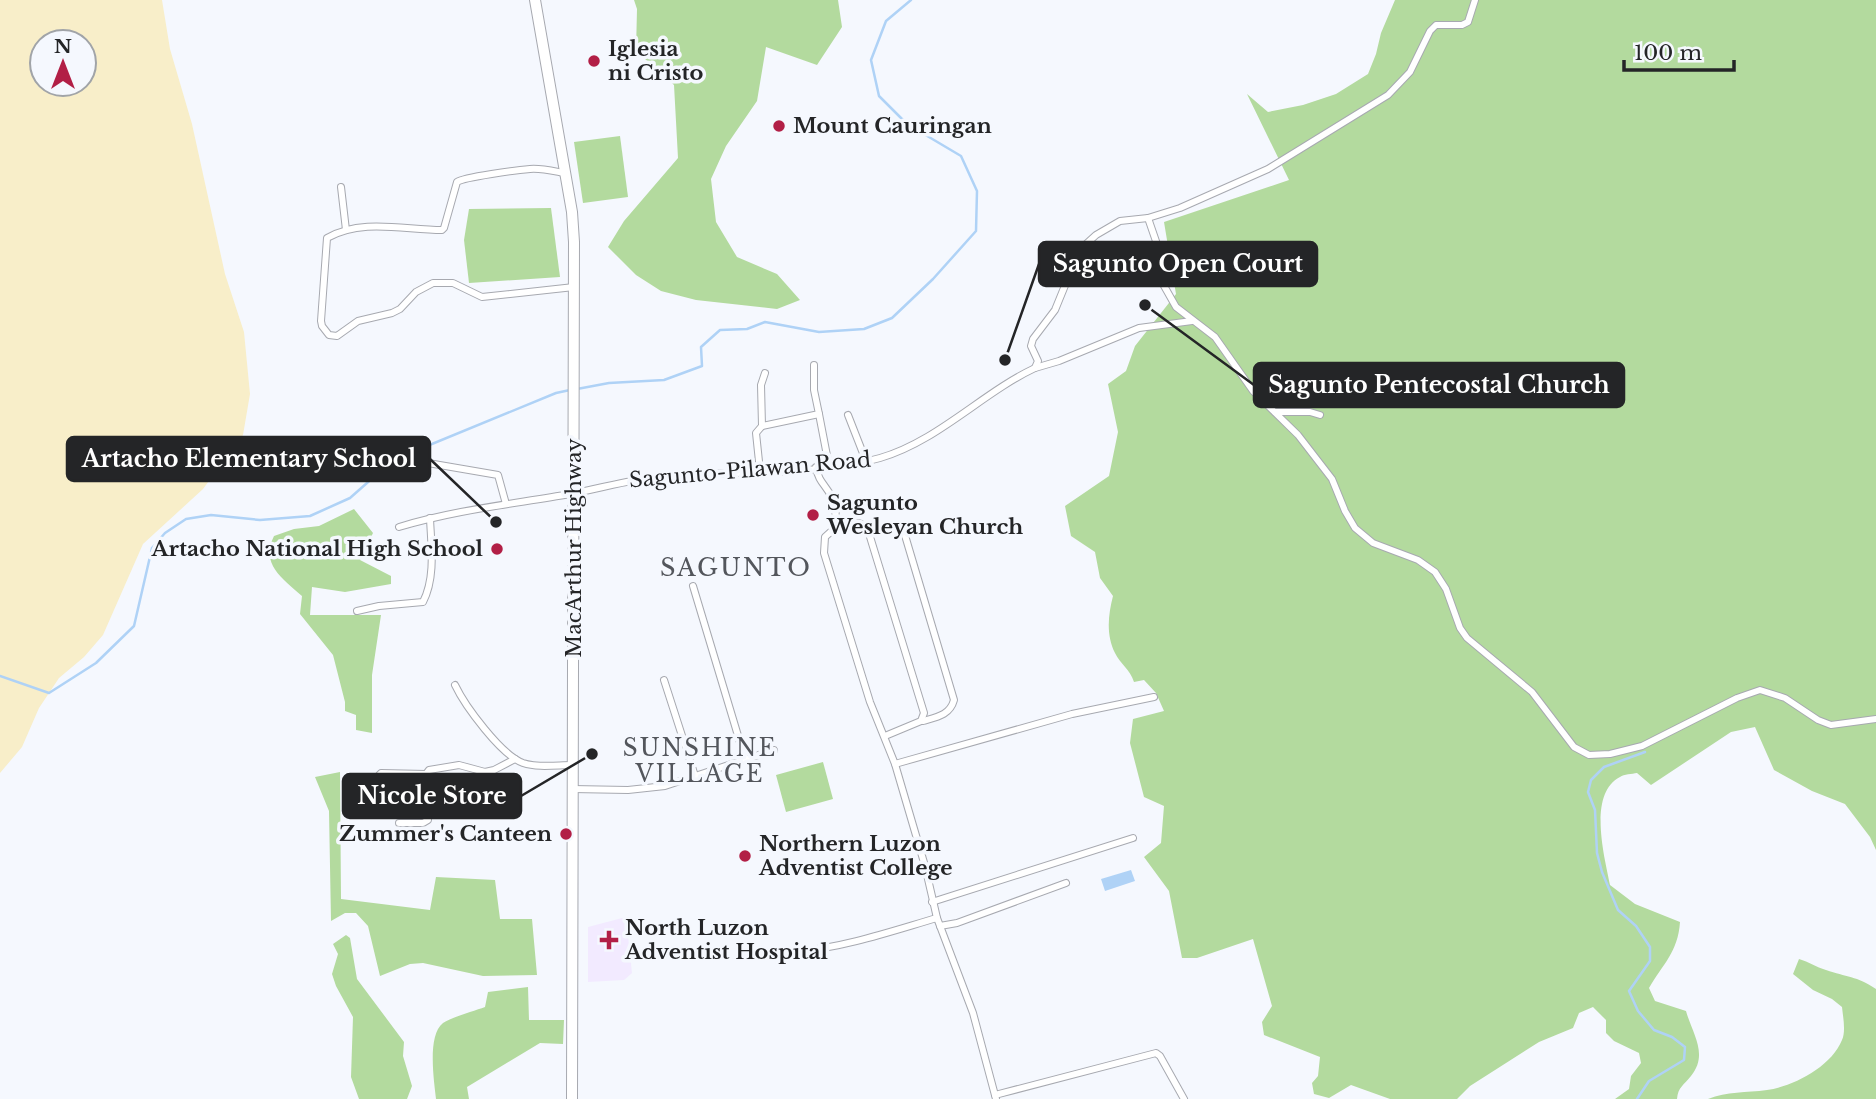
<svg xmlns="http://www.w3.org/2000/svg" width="1876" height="1099" viewBox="0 0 1876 1099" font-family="'Libre Baskerville',serif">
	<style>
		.medical { fill: #f2eaff }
		.green { fill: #b3da9e }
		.sand { fill: #f8eec9; fill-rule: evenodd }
		.water { fill: #afd2f6 }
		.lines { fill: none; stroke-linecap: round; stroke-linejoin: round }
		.stream { stroke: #afd2f6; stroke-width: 2.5 }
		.street-casing { stroke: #a7a9b0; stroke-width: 8 }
		.highway-casing { stroke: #a7a9b0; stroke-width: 12 }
		.street { stroke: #fff; stroke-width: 6 }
		.highway { stroke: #fff; stroke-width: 10 }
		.poi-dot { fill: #b21f46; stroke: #f5f8fe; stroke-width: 2.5 }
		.labels { text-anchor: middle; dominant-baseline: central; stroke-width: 7; stroke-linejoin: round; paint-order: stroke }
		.poi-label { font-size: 21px; font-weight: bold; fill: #242527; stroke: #f5f8fe; text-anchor: start }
		.street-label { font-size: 21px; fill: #242527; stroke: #f5f8fe }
		.neighbourhood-label { font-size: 23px; letter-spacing: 2px; fill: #53565c; stroke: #f5f8fe }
		.quarter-label { font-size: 24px; letter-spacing: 2px; fill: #53565c; stroke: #f5f8fe }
		.leader { fill: none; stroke: #242527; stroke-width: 2.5 }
		.callout-dot { fill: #242527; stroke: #f5f8fe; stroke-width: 2.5 }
		.callout { fill: #242527; stroke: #242527; stroke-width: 2.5 }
		.callout-label { font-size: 23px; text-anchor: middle; font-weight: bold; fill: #fff }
	</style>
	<rect width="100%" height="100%" fill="#f5f8fe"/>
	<polygon class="medical" points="626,917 632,973 624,980 588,982 588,927"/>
	<g class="green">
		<polygon points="634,0 838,0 842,27 817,65 766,47 757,101 726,146 711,179 716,222 737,257 777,274 800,300 777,309 696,300 661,291 636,275 608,247 624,221 678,158 674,85 636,51 637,9"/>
		<path d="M1395,0H1876V850L1870,837L1845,804L1812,791L1774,770L1755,727L1731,732L1651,785L1637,773C1632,774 1624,774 1620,777C1587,794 1605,858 1610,885L1635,904L1680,922C1678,952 1663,964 1649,988L1655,1001L1686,1011C1692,1033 1709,1054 1691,1076C1684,1085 1678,1087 1677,1099H1615L1629,1089L1631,1076L1641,1063L1639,1053L1614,1041L1606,1033V1020L1593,1007L1579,1013L1573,1028L1539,1042L1470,1086L1457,1099H1390L1351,1085L1329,1098L1314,1094L1312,1083L1318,1076L1320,1057L1264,1035L1262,1022L1272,1006L1253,939L1197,958H1182L1169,891L1144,857L1161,843L1164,806L1144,797L1130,743L1133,719L1164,711L1156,693L1144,680L1134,682C1130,669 1120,664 1115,653C1106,635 1108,615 1113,596L1100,578L1095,552L1071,536L1065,506L1109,476L1118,432L1108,384L1126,371L1135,346L1176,294L1164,222L1289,180L1247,94L1268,112L1303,105L1336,94L1368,74L1376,54L1381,33Z"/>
		<polygon points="620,136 628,197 583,203 574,142"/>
		<polygon points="551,208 560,277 469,283 464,240 469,209"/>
		<path d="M354,509L373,533L360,560L391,576V584L345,592L312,587L310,615H381L372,675V733L356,730V715L345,711V702L333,655L300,614L302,596C282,578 260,564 274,536L294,529L319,526Z"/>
		<polygon points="823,762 833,799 786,812 776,775"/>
		<polygon points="340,772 341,899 430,910 436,877 495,880 500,919 532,919 537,975 483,976 423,963 410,964 380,976 368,926 356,913 345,913 331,921 329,811 315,777"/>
		<polygon points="346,935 350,938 357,979 404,1042 403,1056 412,1086 407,1099 359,1099 351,1077 353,1017 336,986 332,974 338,954 333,944"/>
		<path d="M1799,959C1809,962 1816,967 1826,970C1846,977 1857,976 1876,989V1099H1708C1727,1091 1746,1093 1767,1090C1794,1086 1831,1067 1842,1040C1846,1031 1843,1017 1842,1007L1832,999L1813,990L1793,974Z"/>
		<path d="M528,987L529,1020H564L563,1044L540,1043L467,1087L469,1099H436C434,1081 427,1035 443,1023C452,1017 474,1011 485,1007L488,992Z"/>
	</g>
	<path class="sand" d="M0,0H162L170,49L192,124L225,274L244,332L250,394L243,435L203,489L143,544L103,635L84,657L59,678L39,708L22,747L0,773ZM42,42H84V84H42Z"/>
	<polygon class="water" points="1131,870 1135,881 1105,891 1101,879"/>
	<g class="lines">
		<g class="stream">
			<polyline points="577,389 609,383 664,380 702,366 701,347 720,330 747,329 765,322 819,332 864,329 892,318 933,279 976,231 977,191 961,156 907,124 879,96 871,60 886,21 911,0"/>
			<polyline points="0,676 49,693 96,663 134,626 152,548 165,533 186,519 211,515 260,520 310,516 350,498 393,460 556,393 570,390"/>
			<polyline points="1637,1099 1649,1081 1684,1060 1685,1047 1672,1037 1654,1030 1638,1011 1629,991 1650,961 1650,947 1636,926 1618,910 1602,872 1597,853 1595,810 1588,792 1591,780 1604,767 1645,752"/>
		</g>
		<g class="street-casing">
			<g id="street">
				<path d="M564,173C553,171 541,168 530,169C518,170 464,177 457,182L444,228L442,230C404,230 362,218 327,238L321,321L322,326L329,335L337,336L358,321L392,313L400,309L416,292L433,283H453L482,297L574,287"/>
				<polyline points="341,187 346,230"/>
				<polyline points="1148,218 1158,247 1163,284 1176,307 1215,337 1253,391 1298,435 1332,479 1345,511 1355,528 1373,543 1418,560 1435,572 1446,589 1460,628 1467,638 1532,692 1574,747 1589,755 1610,754 1642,746 1737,698 1760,690 1785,698 1818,720 1831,725 1876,719"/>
				<polyline points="1035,368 1059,361 1139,328 1192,321"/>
				<polyline points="1275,412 1310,412 1320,415"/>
				<polyline points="819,414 829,466"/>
				<polyline points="848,415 866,461"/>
				<polyline points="762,426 819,414 814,390 814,365"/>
				<polyline points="428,463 498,475 506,504"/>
				<path d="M816,467C819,484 826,484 832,498C836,507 836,517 836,527L825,537L824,553L870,702L895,764L925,866L937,918L973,1013L996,1099"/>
				<polyline points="760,471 756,433 762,426 761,385 765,373"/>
				<path d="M399,527C455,510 513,504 570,494C602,488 632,479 664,476C733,470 814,477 880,458C938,441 982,393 1035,368L1038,361L1031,346L1033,339L1055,310L1075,261L1085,245L1096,235L1120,221L1148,218L1180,208L1268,169L1388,95L1410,72L1430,31L1436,25H1462L1468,22L1475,0"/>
				<polyline points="836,527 859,523 867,527 924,713 921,721 885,736"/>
				<path d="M904,532L954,700C950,715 937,717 923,721"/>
				<polyline points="693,586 745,759"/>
				<path d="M357,611L379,606L423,602C436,577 431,544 430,518"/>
				<polyline points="664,680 695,776"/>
				<path d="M455,685C465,706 501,755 523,763C538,768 557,765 572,765"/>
				<polyline points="895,764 1072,714 1154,697"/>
				<polyline points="379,786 379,775 381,773 426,774"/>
				<polyline points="572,789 628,790 665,786 774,750"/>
				<polyline points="399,823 423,823 428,820 426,774 429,770 459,765 485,772 494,770 515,759"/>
				<polyline points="932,902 1133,838"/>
				<polyline points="940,926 957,923 1066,883"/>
				<path d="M800,951C846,947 892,931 937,918"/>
				<polyline points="995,1095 1156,1053 1160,1056 1184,1099"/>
			</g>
		</g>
		<g class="highway-casing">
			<polyline id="highway" points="535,0 572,212 574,242 572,1099"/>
		</g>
		<use href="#street" class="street"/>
		<use href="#highway" class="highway"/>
	</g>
	<g class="poi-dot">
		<circle cx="594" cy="61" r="7"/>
		<circle cx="779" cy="126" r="7"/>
		<circle cx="813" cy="515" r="7"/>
		<circle cx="497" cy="549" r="7"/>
		<circle cx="566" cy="834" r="7"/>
		<circle cx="745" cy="856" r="7"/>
		<path d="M605.5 929.5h7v7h7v7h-7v7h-7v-7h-7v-7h7z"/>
	</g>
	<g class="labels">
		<g class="poi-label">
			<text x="608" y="49">Iglesia<tspan x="608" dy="24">ni Cristo</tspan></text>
			<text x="793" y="126">Mount Cauringan</text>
			<text x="827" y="503">Sagunto<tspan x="827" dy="24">Wesleyan Church</tspan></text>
			<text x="483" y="549" text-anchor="end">Artacho National High School</text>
			<text x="552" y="834" text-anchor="end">Zummer's Canteen</text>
			<text x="759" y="844">Northern Luzon<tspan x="759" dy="24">Adventist College</tspan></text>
			<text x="625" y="928">North Luzon<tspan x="625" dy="24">Adventist Hospital</tspan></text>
		</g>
		<g class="street-label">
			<text transform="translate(750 470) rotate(-5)">Sagunto-Pilawan Road</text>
			<text transform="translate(574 548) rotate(-90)">MacArthur Highway</text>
		</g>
		<g class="neighbourhood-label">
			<text x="700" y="748">SUNSHINE<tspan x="700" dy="26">VILLAGE</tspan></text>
		</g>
		<g class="quarter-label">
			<text x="736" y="567">SAGUNTO</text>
		</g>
	</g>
	<path class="leader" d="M1005 360L1039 264M1145 305L1254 385M496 522L430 459M592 754L521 796"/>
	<g class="callout-dot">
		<circle cx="1005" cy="360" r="7"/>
		<circle cx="1145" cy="305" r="7"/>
		<circle cx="496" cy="522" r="7"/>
		<circle cx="592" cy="754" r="7"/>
	</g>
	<g class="callout">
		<rect x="1039" y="242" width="278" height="44" rx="7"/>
		<rect x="1254" y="363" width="370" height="44" rx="7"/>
		<rect x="67" y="437" width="363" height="44" rx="7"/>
		<rect x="343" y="774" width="178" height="44" rx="7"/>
	</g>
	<g class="callout-label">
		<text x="1178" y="272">Sagunto Open Court</text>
		<text x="1439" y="393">Sagunto Pentecostal Church</text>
		<text x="249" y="467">Artacho Elementary School</text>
		<text x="432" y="804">Nicole Store</text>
	</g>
	<g transform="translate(63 63)"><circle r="33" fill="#f5f8fe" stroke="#a1a4a8" stroke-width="2"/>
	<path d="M0-5L12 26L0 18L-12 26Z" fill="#b21f46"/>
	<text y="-10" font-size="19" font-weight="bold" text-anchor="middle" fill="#242527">N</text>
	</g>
	<path d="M1624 60v10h110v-10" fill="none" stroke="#242527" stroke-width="3.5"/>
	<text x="1634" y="60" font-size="21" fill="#242527" stroke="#f5f8fe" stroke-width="5" paint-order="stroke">100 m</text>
</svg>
